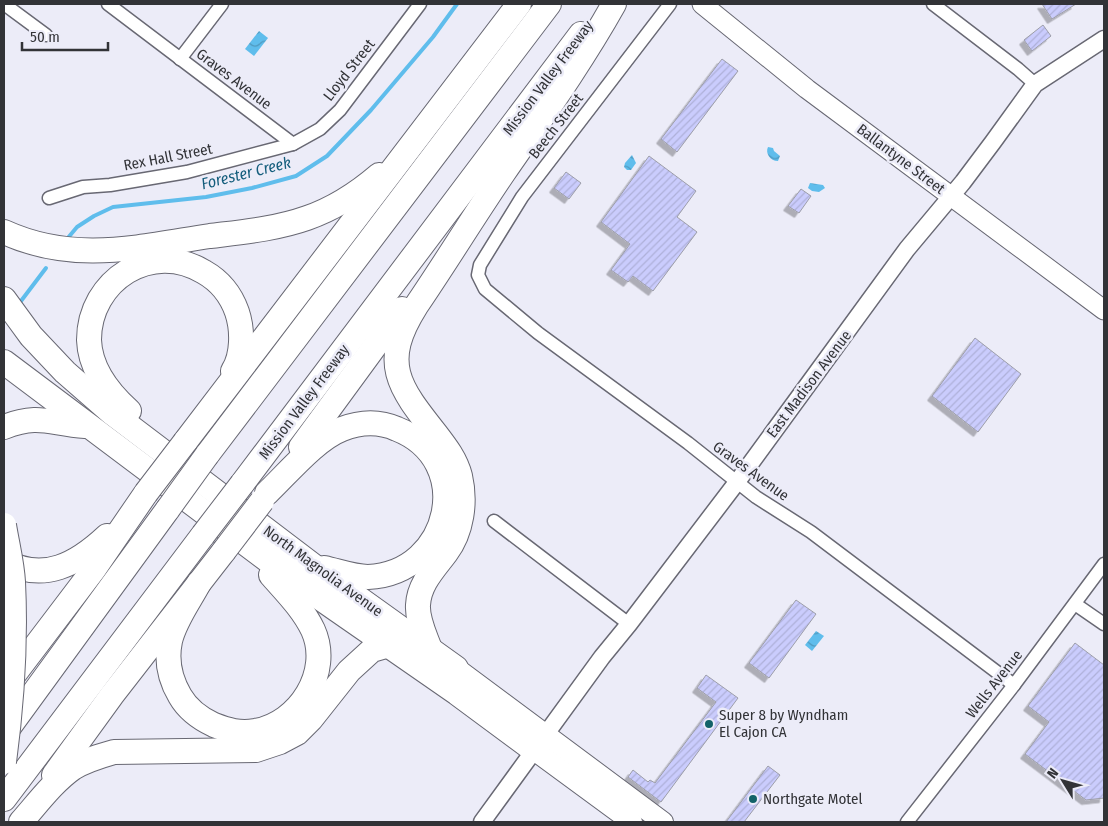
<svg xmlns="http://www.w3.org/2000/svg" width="1108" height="826" viewBox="0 0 1108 826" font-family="'Fira Sans Condensed',sans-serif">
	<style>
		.water { fill: url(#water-waves) }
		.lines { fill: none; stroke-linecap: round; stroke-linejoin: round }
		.stream { stroke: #5fbdec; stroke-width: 4 }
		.building { fill: url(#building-hatch); stroke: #9d9ea9; filter: url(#shadow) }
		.minor-casing { stroke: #686873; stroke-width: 15 }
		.tertiary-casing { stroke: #686873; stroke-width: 19 }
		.secondary-casing { stroke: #686873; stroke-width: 21 }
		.primary-casing { stroke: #686873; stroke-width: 22 }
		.motorway-casing { stroke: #686873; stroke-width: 26 }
		.minor { stroke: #fff; stroke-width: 12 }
		.tertiary { stroke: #fff; stroke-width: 16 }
		.secondary { stroke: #fff; stroke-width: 19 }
		.primary { stroke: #fff; stroke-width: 20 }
		.motorway { stroke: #fff; stroke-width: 24 }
		.motorway-bridge-casing { stroke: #686873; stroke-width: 26; stroke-linecap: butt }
		.motorway-bridge { stroke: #fff; stroke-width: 24 }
		.poi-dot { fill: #126268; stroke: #ececf8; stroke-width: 2 }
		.labels { text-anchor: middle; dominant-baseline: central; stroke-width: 5; stroke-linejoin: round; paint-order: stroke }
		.street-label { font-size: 15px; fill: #323337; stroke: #ececf8 }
		.poi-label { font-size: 15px; fill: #323337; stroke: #ececf8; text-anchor: start }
		.water-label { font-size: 16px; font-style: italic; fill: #145d7c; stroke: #ececf8 }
	</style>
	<defs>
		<pattern id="water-waves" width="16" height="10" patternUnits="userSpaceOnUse" patternTransform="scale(1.25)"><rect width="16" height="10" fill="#5fbdec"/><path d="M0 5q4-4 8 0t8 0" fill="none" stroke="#4f9ac0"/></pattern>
		<pattern id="building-hatch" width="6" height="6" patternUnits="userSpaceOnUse" patternTransform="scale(1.25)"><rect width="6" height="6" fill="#caccfd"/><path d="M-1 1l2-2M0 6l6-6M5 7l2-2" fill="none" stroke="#aeb0d9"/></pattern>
		<filter id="shadow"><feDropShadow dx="-4.5" dy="4.5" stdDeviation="0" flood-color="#0004"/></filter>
	</defs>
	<rect width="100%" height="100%" fill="#ececf8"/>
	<g class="water">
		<polygon points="259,31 268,38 254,56 245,49"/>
		<path d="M768,147L773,148L774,151L780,156L778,161C770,161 765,153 768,147Z"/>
		<polygon points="632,155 636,163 631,170 627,170 624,167 625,163"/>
		<polygon points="810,183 823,185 825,188 819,192 812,191 808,188"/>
		<polygon points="816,631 824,636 812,651 805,645"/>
	</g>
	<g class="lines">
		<g class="stream">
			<polyline points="67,239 77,227 94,216 113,207 206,197 252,188 296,176 327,156 371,110 433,37 457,4"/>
			<polyline points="21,301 46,268"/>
		</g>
	</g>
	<g class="building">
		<polygon points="1042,4 1076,4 1052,19"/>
		<polygon points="1043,25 1051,36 1032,51 1024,40"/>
		<polygon points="722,59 738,71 677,152 661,139"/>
		<polygon points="649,156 696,191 677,217 697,232 653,291 633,276 628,282 611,270 630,244 601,222"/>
		<polygon points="566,172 581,183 569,199 554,188"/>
		<polygon points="801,189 811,196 799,213 788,206"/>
		<polygon points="975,338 1021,374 978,432 932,396"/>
		<polygon points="796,600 816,614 769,678 749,663"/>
		<polygon points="1075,643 1104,665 1104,798 1086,800 1025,754 1049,722 1028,706"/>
		<polygon points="706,675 738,698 661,802 628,777 633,770 648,782 650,780 655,783 716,702 697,688"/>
		<polygon points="768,766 780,775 744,822 726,822"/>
	</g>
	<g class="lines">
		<g class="minor-casing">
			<g id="minor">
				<polyline points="4,4 46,35"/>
				<polyline points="108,4 293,144"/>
				<polyline points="670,4 522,197 480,265 478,275 485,289 538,333 688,443 756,497 811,532 1014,685"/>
				<polyline points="933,4 1018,69 1035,84"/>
				<polyline points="180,59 222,4"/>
				<polyline points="49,198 83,187 110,185 187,172 293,144 320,129 340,110 420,4"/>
				<polyline points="494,521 629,624"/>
				<polyline points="1075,604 1104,624"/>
				<polyline points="907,822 1014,685 1104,564"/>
			</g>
		</g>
		<g class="tertiary-casing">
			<polyline id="tertiary" points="482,822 602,657 629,624 737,482 907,249 963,182 993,142 1035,84 1104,39"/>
		</g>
		<g class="secondary-casing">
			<polyline id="secondary" points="702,4 807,89 1104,310"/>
		</g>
		<g class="primary-casing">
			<g id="primary">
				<polyline points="456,668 663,822"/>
				<polyline points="534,750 632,822"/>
			</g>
		</g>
		<g class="motorway-casing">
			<g id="motorway">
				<path d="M4,232C74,264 138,247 210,236C242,232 276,229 307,218C333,209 358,193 379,175"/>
				<polyline points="4,299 31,336 65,372 112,413 315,567 456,668"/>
				<polyline points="4,362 297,582 457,693 534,750"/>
				<path d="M129,411C109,393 90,369 89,340C89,280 152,240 204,272C220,281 231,295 237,312C243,330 243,355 233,371"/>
				<path d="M4,427C40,413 50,424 85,426"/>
				<polyline points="185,442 519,4"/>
				<polyline points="301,447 402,309"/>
				<polyline points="207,455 549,4"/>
				<polyline points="242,484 581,34"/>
				<path d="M267,493C288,473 316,439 342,429C360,422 379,421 397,429C476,460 452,573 368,577C354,577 338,571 324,568"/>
				<path d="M4,561C44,583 77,564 107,536"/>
				<path d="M199,583C189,602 175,620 170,641C166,660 170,679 180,696C188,710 199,718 214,725C227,730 240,734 255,731C299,724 332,672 313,630C303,609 286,592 271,575"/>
				<path d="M430,649C425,635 417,620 418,605C419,584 434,569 446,553C462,532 466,502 460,476C456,460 446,447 436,434C398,386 380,363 416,306C446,262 474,216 504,172C542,117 581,63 614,4"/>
				<polyline points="6,685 94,569 146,493"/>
				<polyline points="4,734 168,509"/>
				<polyline points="54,775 112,695 224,551"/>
				<polyline points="4,799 203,535"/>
				<path d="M21,822C37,804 53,782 73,768C86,760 100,756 114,752L256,750L280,742L297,733L311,719L349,671L372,650L389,645"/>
			</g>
		</g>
		<use href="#minor" class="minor"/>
		<use href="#tertiary" class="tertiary"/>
		<use href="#secondary" class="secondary"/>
		<use href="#primary" class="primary"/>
		<use href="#motorway" class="motorway"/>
		<g class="motorway-bridge-casing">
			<g id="motorway-bridge">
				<polyline points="146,493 185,442"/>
				<polyline points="168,509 207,455"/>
				<path d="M4,525C7,544 12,563 13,582C16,642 12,702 4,762"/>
				<polyline points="203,535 242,484"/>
				<polyline points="224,551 262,501"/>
			</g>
		</g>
		<use href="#motorway-bridge" class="motorway-bridge"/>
	</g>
	<g class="poi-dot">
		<circle cx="709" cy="724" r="5"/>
		<circle cx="753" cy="799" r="5"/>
	</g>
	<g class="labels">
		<g class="street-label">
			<text transform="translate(349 70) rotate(-52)">Lloyd Street</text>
			<text transform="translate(548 78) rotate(-53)">Mission Valley Freeway</text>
			<text transform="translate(234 79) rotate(37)">Graves Avenue</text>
			<text transform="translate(556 126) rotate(-52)">Beech Street</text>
			<text transform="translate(168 157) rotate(-11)">Rex Hall Street</text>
			<text transform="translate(901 159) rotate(37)">Ballantyne Street</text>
			<text transform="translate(809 384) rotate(-53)">East Madison Avenue</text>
			<text transform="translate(304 402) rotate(-53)">Mission Valley Freeway</text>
			<text transform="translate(751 471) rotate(36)">Graves Avenue</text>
			<text transform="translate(323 571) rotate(36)">North Magnolia Avenue</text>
			<text transform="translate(994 684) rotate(-52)">Wells Avenue</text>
		</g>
		<g class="poi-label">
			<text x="719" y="715">Super 8 by Wyndham<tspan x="719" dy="17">El Cajon CA</tspan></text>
			<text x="763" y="799">Northgate Motel</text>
		</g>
		<g class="water-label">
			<text transform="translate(246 173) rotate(-14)">Forester Creek</text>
		</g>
	</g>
	<rect width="1108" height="826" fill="none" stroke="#323337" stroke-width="10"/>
	<g transform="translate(1063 781) rotate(307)" stroke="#ececf8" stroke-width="4" paint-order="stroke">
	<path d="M0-4L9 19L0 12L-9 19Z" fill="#323337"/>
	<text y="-8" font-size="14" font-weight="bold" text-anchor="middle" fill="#323337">N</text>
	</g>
	<path d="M22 42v8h86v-8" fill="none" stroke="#323337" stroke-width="2.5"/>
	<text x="30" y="42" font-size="15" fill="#323337" stroke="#ececf8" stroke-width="4" paint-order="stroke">50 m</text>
</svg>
